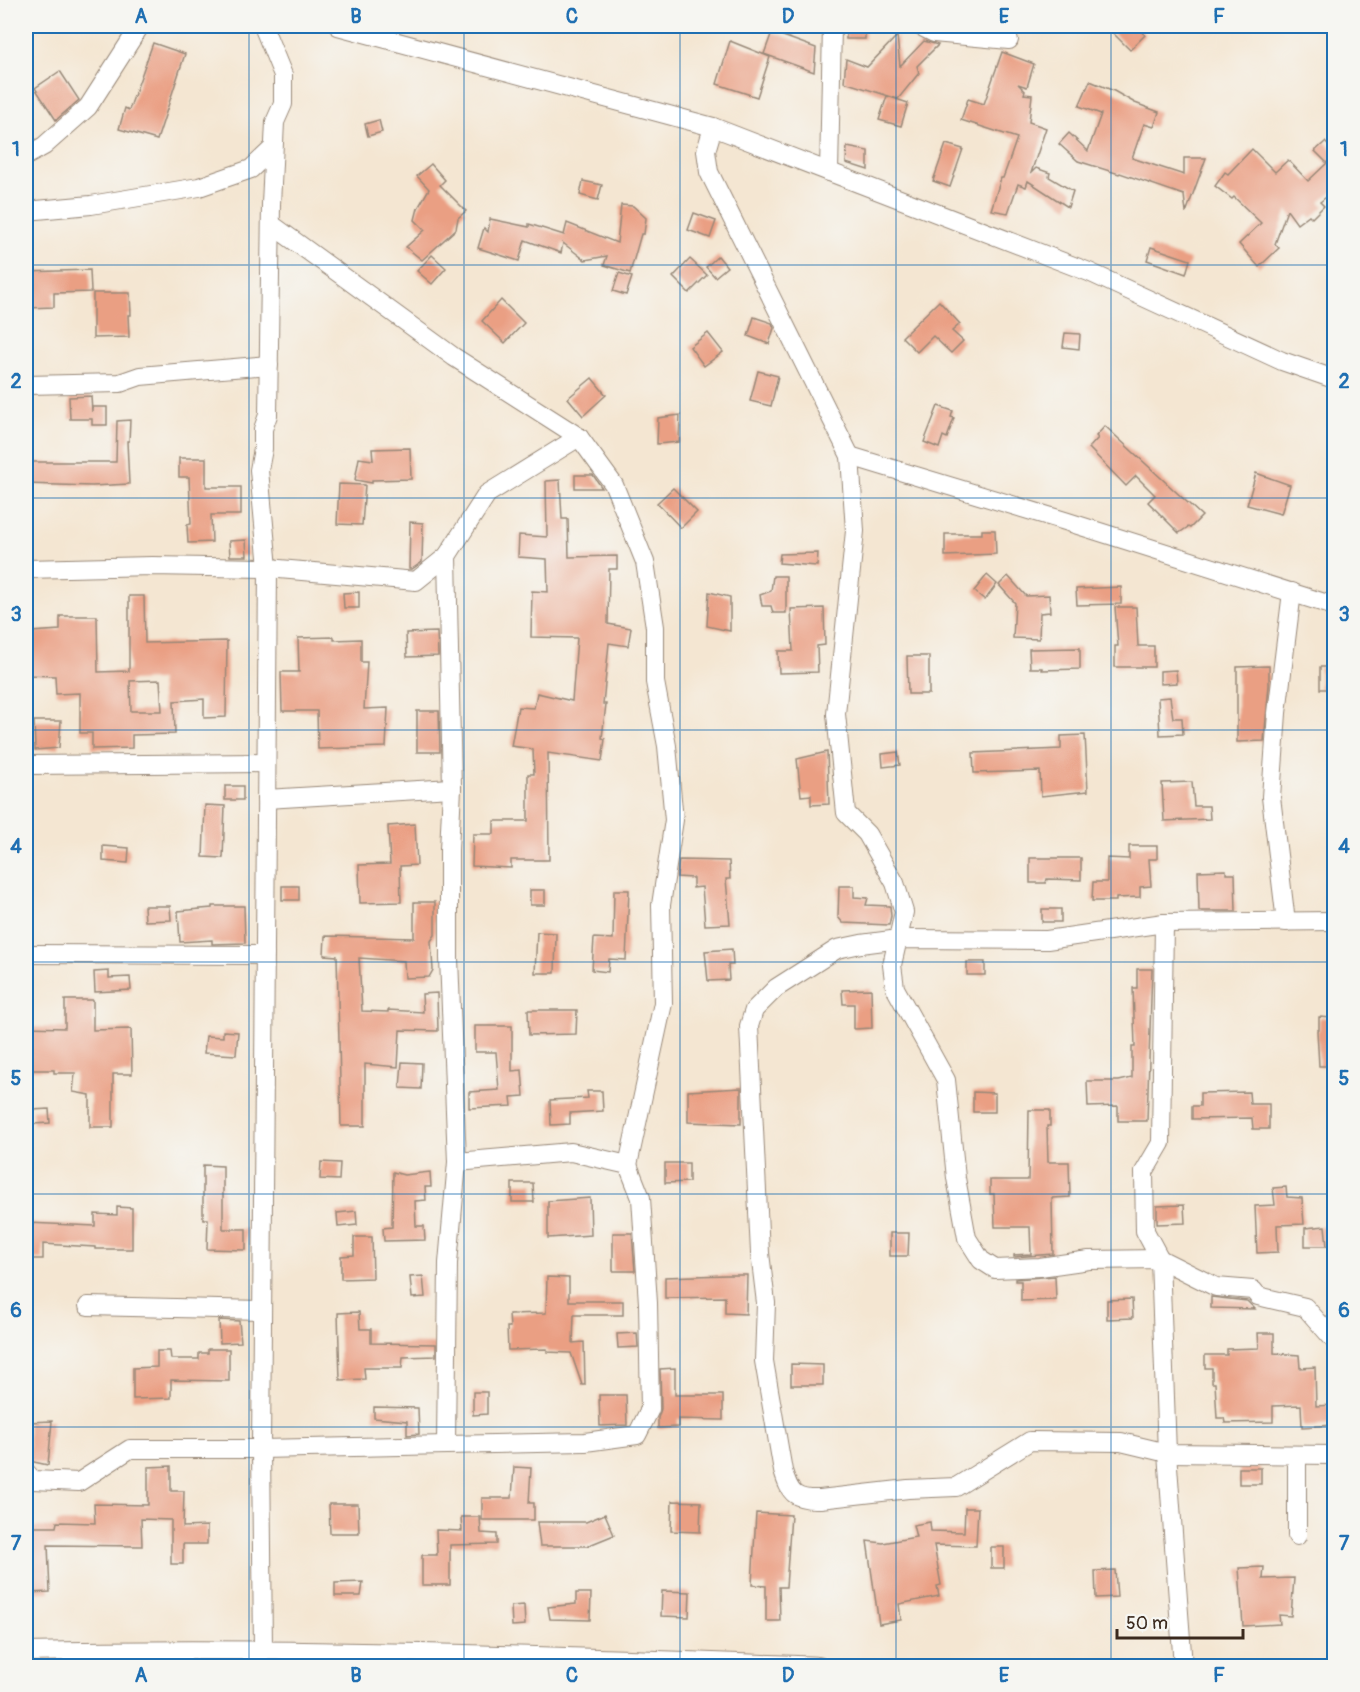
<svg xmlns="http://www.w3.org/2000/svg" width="1360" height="1692" viewBox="0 0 1360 1692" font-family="Pangolin,sans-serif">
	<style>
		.building { fill: #ea9f83; fill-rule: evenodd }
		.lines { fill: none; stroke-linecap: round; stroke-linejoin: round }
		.minor-casing { stroke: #988878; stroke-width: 20 }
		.minor { stroke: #fff; stroke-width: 18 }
		.grid { fill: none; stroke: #1f6fb2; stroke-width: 1.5; stroke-opacity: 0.55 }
		.neatline { fill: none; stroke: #1f6fb2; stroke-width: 2 }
		.grid-label { font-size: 20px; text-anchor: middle; font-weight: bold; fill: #1f6fb2 }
	</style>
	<rect width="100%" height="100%" fill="#f6f6f2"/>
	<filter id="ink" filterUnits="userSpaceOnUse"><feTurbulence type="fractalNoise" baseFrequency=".0167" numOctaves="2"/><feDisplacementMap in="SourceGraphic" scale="12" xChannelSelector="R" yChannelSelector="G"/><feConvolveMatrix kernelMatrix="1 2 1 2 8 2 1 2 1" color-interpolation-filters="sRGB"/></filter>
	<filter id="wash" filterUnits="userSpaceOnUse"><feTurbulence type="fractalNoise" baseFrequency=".008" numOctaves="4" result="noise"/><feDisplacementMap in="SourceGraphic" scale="24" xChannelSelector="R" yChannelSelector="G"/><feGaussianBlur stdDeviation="1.35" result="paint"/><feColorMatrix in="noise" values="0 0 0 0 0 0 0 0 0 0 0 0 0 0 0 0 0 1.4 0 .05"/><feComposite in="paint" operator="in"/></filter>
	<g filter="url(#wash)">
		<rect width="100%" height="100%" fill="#f4e6d2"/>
		<g id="blocks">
			<g class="building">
				<rect x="846" y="26" width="19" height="13"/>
				<polygon points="1106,26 1136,26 1145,35 1130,50"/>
				<polygon points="772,32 816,48 814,72 764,54"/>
				<polygon points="897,36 900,66 924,41 938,45 917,66 919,73 898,99 844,82 846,59 867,67"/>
				<polygon points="730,41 770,57 757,97 717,84"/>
				<polygon points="153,43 185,54 157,140 119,129 125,108 129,110"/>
				<polygon points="1002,52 1034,64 1027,87 1018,84 1025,91 1024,94 1032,95 1029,122 1046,128 1031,173 1036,168 1050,173 1049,177 1073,191 1068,207 1028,181 1026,187 1018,184 1008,213 991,210 1001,178 1003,178 1007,167 1017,138 961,120 968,99 984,104"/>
				<polygon points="60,71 79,100 56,120 35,88"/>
				<polygon points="1090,81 1114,91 1135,103 1159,112 1154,127 1144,124 1132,158 1184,175 1184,158 1206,158 1186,213 1184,195 1120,173 1119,174 1078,161 1059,144 1069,133 1088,151 1101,114 1079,106"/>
				<polygon points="887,96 908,103 901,126 879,120"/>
				<polygon points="379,120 382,132 368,136 365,124"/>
				<polygon points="1325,142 1335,152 1335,190 1320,202 1324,206 1312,218 1309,215 1297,224 1287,210 1275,244 1279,248 1259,267 1239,244 1261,223 1234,197 1232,199 1215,186 1225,172 1228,174 1252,149 1275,172 1288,160 1308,181 1327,163 1315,151"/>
				<polygon points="946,144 963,149 950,187 933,181"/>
				<polygon points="847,147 868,151 868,170 846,163"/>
				<polygon points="431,164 445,180 440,185 466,211 458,218 456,229 422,260 406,247 425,230 415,220 418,208 429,189 417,176"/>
				<polygon points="583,181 602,185 598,200 580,195"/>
				<polygon points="621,205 633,206 646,218 644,234 641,234 630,273 604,265 607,256 585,260 563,243 561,253 525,240 519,261 478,248 484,228 488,232 490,219 529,227 529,224 564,235 567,223 617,243"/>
				<polygon points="694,213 716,221 710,238 688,230"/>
				<polygon points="1151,247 1190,260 1186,274 1147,260"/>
				<polygon points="432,255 446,268 432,284 417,271"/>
				<polygon points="718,256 727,267 715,277 706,267"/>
				<polygon points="690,259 707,275 689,293 673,277"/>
				<polygon points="90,270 91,292 54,293 54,307 26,308 26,272"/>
				<polygon points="619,273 632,277 626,295 613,291"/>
				<polygon points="93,293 130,293 131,315 128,315 129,337 93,338"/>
				<polygon points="501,300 524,323 505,343 482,321"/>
				<polygon points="939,301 960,324 952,331 963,341 951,353 933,336 917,352 902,337"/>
				<polygon points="754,317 772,323 774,328 769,344 748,336"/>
				<polygon points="708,333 723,352 704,366 690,347"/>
				<polygon points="1065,333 1080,334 1079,349 1063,347"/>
				<polygon points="758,371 778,376 771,406 750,401"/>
				<polygon points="592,378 606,395 583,416 568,398"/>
				<polygon points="91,396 92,412 92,407 107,407 107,425 92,425 92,419 70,419 69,397"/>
				<polygon points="938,406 953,411 951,417 954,418 947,438 943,436 939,448 924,442"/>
				<polygon points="680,415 679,442 657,444 658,418"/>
				<polygon points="130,420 129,441 127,441 129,484 92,486 26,484 26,462 116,462 117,421"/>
				<polygon points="1105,426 1202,516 1190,528 1188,527 1179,533 1148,502 1155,495 1136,476 1126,486 1089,448 1098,438 1096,436"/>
				<polygon points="410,448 411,479 372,480 372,483 355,480 359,458 373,460 372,449"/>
				<polygon points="179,458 206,458 206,487 241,487 241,515 211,515 212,542 188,543 187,525 191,524 189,477 179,477"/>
				<polygon points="1256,473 1290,485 1281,514 1247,505"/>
				<polygon points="575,475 593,475 602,488 575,488"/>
				<polygon points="560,480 562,519 568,519 569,557 617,556 617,569 609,569 608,624 631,628 628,646 609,643 603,704 606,704 602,738 605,739 602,761 548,753 549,860 511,860 511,868 472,866 473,834 494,834 494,821 528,821 528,774 534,774 533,749 511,746 518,707 534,708 537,693 572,701 577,638 531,637 532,591 548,592 547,559 518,557 519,535 547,537 546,481"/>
				<polygon points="339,484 365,485 362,525 337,524"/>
				<polygon points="673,488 697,512 681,528 657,503"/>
				<polygon points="410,522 423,523 422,562 412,569 409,569"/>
				<polygon points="982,530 995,530 996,554 945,556 945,534 982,534"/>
				<polygon points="246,540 247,556 230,556 229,541"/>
				<polygon points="818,553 817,566 779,563 780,554"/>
				<polygon points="987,575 997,584 985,600 974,591"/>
				<polygon points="773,576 786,576 786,613 773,613 771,606 762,606 760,595 771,591"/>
				<polygon points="1008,576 1026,596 1049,595 1050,612 1040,613 1039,639 1013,638 1015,603 999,585"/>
				<polygon points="1121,587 1121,604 1077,605 1076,589"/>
				<polygon points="359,592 359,608 344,608 343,593"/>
				<polygon points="709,592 730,597 730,631 707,626"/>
				<path d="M129,596H144L145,643L227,641L226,717L204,718V699L174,701L175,734L132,735V748L92,749V733H80V693L56,694L55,676L26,675V634H31V632L60,630V616H97L98,672L129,671ZM160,680L162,711H131L130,681Z"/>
				<polygon points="1115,607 1136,607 1138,646 1154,646 1154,667 1115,667 1115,646 1118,646"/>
				<polygon points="824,608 825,645 817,646 818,672 779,673 778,651 793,651 791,609"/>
				<polygon points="437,632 438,656 407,657 406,633"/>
				<polygon points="334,637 334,640 361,639 361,662 367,662 364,709 388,708 386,747 318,749 317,711 282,711 281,672 299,672 298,638"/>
				<polygon points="1080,648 1080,669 1042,670 1042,668 1030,668 1029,649"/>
				<polygon points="907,656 929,656 929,694 908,694"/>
				<polygon points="1269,666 1269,685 1264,741 1237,742 1237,667"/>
				<rect x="1320" y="667" width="15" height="22"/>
				<polygon points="1176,670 1177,683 1160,684 1160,671"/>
				<polygon points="1170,697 1173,718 1182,718 1183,734 1160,735 1158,698"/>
				<polygon points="417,711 439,711 440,752 417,752"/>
				<polygon points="34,721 61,721 59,748 35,750"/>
				<polygon points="1085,735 1088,791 1041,796 1040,771 974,773 973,753 1061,749 1061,736"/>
				<polygon points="827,752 829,804 811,805 811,795 801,796 797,759"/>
				<polygon points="898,752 900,765 883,767 882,754"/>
				<polygon points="1192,782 1194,806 1209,806 1210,819 1164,821 1162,783"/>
				<rect x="225" y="786" width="18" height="14"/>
				<polygon points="205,805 225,806 223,858 203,857"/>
				<polygon points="415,824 417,865 400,866 401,902 360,903 359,865 390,864 388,826"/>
				<polygon points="103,846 129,848 128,863 103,861"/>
				<polygon points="1129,846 1157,846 1157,859 1149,859 1151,886 1140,887 1140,897 1116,898 1116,901 1092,901 1093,882 1107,882 1107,858 1129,859"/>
				<polygon points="1030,858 1081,858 1081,880 1047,879 1046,883 1030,883"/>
				<polygon points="679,860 729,861 730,879 726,879 730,924 705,925 702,887 693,888 693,878 677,877"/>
				<polygon points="1226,870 1226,874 1235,874 1236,911 1199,911 1198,871"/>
				<rect x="282" y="886" width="17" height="14"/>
				<polygon points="839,886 854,886 854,897 868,898 866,905 890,906 891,916 889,925 843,923 838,917"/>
				<rect x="530" y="890" width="15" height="15"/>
				<polygon points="614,890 629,890 626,960 609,959 608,972 592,970 594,938 613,939"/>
				<polygon points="414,902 435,902 435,935 431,941 433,970 429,977 405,978 404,961 359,958 362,1011 388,1012 388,1010 423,1012 422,994 437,993 438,1031 400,1030 398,1067 365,1064 365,1126 341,1126 337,956 324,955 325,936 414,938"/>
				<polygon points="144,906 170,906 171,920 145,921"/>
				<polygon points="212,906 244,906 245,943 212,944 212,940 180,942 178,911 212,908"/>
				<rect x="1042" y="909" width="19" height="13"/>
				<polygon points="537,932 556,933 555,973 535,973"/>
				<polygon points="732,949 733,965 728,965 729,980 708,981 705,951"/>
				<rect x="967" y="962" width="18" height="13"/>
				<polygon points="1137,969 1152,969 1147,1121 1118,1121 1118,1106 1088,1107 1087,1081 1119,1081 1132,1078 1132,1047 1135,1047 1133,988 1137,988"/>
				<polygon points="109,971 109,978 130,977 131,990 95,992 94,972"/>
				<polygon points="871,989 872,1028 854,1029 854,1004 843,1004 842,990"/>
				<polygon points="65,1000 93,1000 93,1030 131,1029 132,1074 113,1074 113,1127 90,1127 90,1095 73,1092 75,1073 54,1073 54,1070 26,1070 26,1027 65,1028"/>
				<polygon points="528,1010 577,1010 576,1034 529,1035"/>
				<polygon points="1319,1017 1332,1018 1332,1066 1319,1066 1317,1030 1319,1030"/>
				<polygon points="475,1026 512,1026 512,1071 522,1070 524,1096 511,1097 512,1106 469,1108 469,1092 499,1090 496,1052 475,1052"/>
				<polygon points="223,1031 238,1032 236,1055 204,1053 206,1036 223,1037"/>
				<polygon points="402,1062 422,1063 421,1089 400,1088"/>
				<polygon points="741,1088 741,1124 688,1122 688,1091"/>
				<polygon points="587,1091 602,1091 603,1111 570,1113 570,1124 551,1125 550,1100 588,1098"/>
				<polygon points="973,1092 995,1093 995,1112 973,1112"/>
				<polygon points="1249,1092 1250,1104 1269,1104 1269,1129 1253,1129 1252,1118 1192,1119 1192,1106 1200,1106 1200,1093"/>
				<polygon points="49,1109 50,1123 33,1124 32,1110"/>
				<polygon points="1029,1110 1050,1110 1050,1126 1047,1126 1048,1162 1069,1162 1070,1197 1052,1198 1053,1254 1014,1257 1014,1255 1031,1254 1030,1227 995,1227 994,1194 990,1194 990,1180 1028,1180"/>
				<polygon points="321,1162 340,1163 339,1180 320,1179"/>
				<polygon points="665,1163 689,1163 689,1182 665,1183"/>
				<polygon points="203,1165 223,1166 223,1229 246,1229 246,1250 207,1249 208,1219 203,1219"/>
				<polygon points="393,1172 404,1175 430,1172 431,1187 425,1187 426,1200 415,1201 416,1226 424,1226 425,1240 384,1241 383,1228 392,1227"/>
				<polygon points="512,1183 533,1183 534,1202 512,1202"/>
				<polygon points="1286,1187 1287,1197 1302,1198 1304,1224 1277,1225 1278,1252 1257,1253 1255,1206 1275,1205 1273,1188"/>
				<polygon points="590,1198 591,1235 548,1238 548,1201"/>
				<polygon points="1184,1205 1185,1223 1157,1224 1157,1206"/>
				<polygon points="117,1207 132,1208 132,1249 95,1249 95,1247 43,1244 43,1259 28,1259 28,1223 95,1226 95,1214 117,1215"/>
				<polygon points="356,1211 357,1225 338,1227 337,1213"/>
				<polygon points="1325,1226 1327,1246 1305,1246 1305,1228"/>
				<polygon points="613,1233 632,1233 635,1271 613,1271"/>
				<polygon points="890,1233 909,1233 908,1256 890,1256"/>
				<polygon points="354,1237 372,1237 373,1278 341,1279 341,1256 354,1255"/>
				<polygon points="726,1275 747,1275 746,1314 725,1313 725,1297 665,1298 665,1277"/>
				<polygon points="423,1276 425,1297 412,1298 410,1277"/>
				<polygon points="1055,1276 1056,1300 1021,1301 1021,1281 1015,1281 1015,1279"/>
				<polygon points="547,1277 569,1278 569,1301 623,1301 623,1315 574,1315 573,1343 584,1342 585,1385 582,1385 571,1353 547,1352 547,1349 508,1350 507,1327 510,1327 509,1314 546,1313"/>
				<polygon points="1211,1297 1247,1301 1255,1309 1211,1308"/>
				<polygon points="1132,1299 1133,1318 1107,1319 1107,1300"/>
				<polygon points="359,1312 360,1329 371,1329 371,1343 436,1344 436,1356 403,1357 402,1368 364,1368 365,1379 340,1380 338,1313"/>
				<polygon points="219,1320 239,1321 241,1342 220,1343"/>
				<polygon points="637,1333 638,1347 618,1348 617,1334"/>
				<polygon points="1258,1333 1274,1333 1274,1353 1299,1355 1300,1368 1315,1367 1316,1406 1335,1405 1335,1425 1302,1427 1301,1405 1273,1406 1273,1422 1225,1423 1224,1418 1217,1418 1215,1383 1212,1383 1212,1368 1205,1368 1205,1355 1227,1355 1227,1349 1259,1348"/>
				<polygon points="208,1349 229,1349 229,1381 171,1380 171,1398 133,1399 133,1368 157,1367 157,1351 170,1351 171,1359 199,1359 199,1353 208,1353"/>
				<polygon points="791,1364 823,1365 823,1385 791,1385"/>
				<polygon points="675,1368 675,1395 723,1395 723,1420 678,1419 678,1427 658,1428 658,1418 661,1409 660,1369"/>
				<polygon points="473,1392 487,1392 487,1414 473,1415"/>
				<polygon points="599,1395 626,1395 627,1425 600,1426"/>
				<polygon points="374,1407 418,1408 419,1434 407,1435 407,1421 374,1418"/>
				<polygon points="52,1421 48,1465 29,1461 28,1422"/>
				<polygon points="171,1466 171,1491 184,1491 183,1527 207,1526 207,1544 183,1544 183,1564 171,1564 171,1520 141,1519 142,1546 48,1545 50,1592 27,1593 26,1527 56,1527 57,1522 95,1523 94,1504 148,1505 148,1467"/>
				<polygon points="514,1467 531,1468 529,1503 534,1503 534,1520 482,1520 482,1498 512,1498"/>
				<rect x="1239" y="1468" width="22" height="16"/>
				<polygon points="672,1501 701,1502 700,1532 671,1531"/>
				<polygon points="329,1504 358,1504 359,1533 330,1533"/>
				<polygon points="965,1508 978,1508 976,1546 934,1545 941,1585 937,1586 939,1596 899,1604 901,1620 879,1624 867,1541 883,1543 916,1537 913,1525 930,1522 931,1531 964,1532"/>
				<polygon points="756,1513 791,1515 786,1587 779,1587 780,1621 766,1621 766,1586 752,1585"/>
				<polygon points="605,1514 614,1535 587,1546 540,1546 537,1522 586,1522"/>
				<polygon points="461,1517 480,1517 481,1533 497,1534 497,1544 450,1545 450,1585 422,1585 422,1555 437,1555 436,1530 462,1531"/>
				<rect x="991" y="1547" width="13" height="21"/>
				<polygon points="1264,1567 1263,1579 1294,1578 1291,1616 1279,1615 1280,1624 1243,1626 1239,1568"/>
				<polygon points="1115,1570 1117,1597 1096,1598 1095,1571"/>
				<polygon points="363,1582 361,1596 335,1596 335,1583"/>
				<polygon points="662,1591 690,1592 689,1617 661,1616"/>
				<polygon points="576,1593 591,1593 590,1620 550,1619 548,1607 576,1604"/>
				<polygon points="524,1605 525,1625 512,1626 511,1606"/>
			</g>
		</g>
	</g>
	<g filter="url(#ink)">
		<use href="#blocks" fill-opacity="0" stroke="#988878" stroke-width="1.5"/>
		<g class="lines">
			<g class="minor-casing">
				<g id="minor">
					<polyline points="338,26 713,127 1089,272 1282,361 1334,379"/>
					<polyline points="920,26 934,33 1009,40"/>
					<polyline points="713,127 706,151 709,172 850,456 855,531 836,714 846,813 867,834 895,883 904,912 892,965 895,988 946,1080 956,1178 967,1238 981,1260 995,1269 1040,1267 1089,1260 1160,1259 1216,1287 1253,1290 1258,1296 1305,1307 1334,1340"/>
					<polyline points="26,156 44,146 88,107 140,26"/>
					<polyline points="829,172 832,26"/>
					<polyline points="26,211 91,205 199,187 251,169 273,148"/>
					<polyline points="271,224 454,357 579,437 614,485 645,562 655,627 655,682 667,746 674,820 661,905 663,1003 628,1165"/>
					<polyline points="26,385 120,383 140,376 269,365"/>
					<polyline points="850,456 1065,521 1334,606"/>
					<polyline points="26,569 152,566 268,568 416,581 447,556 487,494 579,437"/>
					<polyline points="26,765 266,763"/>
					<polyline points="266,799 452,788"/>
					<path d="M1334,921L1164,923L1047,940L899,939L861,944L837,949L776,988L754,1010L749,1026L760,1253L766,1303L764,1361L783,1471C790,1494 795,1500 820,1499L908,1489L956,1487L1030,1441L1121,1442L1167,1453L1334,1455"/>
					<polyline points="1286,922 1271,797 1277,713 1292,592"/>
					<polyline points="1164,923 1161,1143 1144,1172 1145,1231 1160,1259 1167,1453 1183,1666"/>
					<polyline points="26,954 265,955"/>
					<polyline points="88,1306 262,1310"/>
					<polyline points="446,1444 448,1263 457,1162 449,958 449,850 452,788 447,556"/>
					<polyline points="1297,1455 1297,1536"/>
					<polyline points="26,1472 33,1480 79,1482 130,1449 261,1449 585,1442 637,1435 650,1409 648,1303 641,1198 628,1165 571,1152 457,1162"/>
					<polyline points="263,1649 261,1449 268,568 259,470 263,449 263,429 268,415 271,204 275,122 283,104 283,75 263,26"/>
					<path d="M26,1652C291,1646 554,1656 819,1666"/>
				</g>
			</g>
			<use href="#minor" class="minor"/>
		</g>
	</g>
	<path class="grid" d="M249,26V1666M464,26V1666M680,26V1666M896,26V1666M1111,26V1666M26,265H1334M26,498H1334M26,730H1334M26,962H1334M26,1194H1334M26,1427H1334"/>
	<rect width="1360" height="1692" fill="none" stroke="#f6f6f2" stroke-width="66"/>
	<path d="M1117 1629v9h126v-9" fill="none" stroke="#3b2a1e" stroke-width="3"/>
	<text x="1126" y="1629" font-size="18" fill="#3b2a1e" stroke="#f6f6f2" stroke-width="4.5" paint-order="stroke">50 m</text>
	<rect x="33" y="33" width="1294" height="1626" class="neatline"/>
	<g class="grid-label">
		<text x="141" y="23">A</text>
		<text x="356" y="23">B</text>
		<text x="572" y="23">C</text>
		<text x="788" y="23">D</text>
		<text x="1004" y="23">E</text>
		<text x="1219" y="23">F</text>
		<text x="16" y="156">1</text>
		<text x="1344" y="156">1</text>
		<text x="16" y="388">2</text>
		<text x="1344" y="388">2</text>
		<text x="16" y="621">3</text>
		<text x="1344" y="621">3</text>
		<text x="16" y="853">4</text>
		<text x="1344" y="853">4</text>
		<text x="16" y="1085">5</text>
		<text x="1344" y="1085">5</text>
		<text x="16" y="1317">6</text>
		<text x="1344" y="1317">6</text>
		<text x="16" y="1550">7</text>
		<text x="1344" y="1550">7</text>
		<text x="141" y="1682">A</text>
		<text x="356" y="1682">B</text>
		<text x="572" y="1682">C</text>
		<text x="788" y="1682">D</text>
		<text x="1004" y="1682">E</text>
		<text x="1219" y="1682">F</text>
	</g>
</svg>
